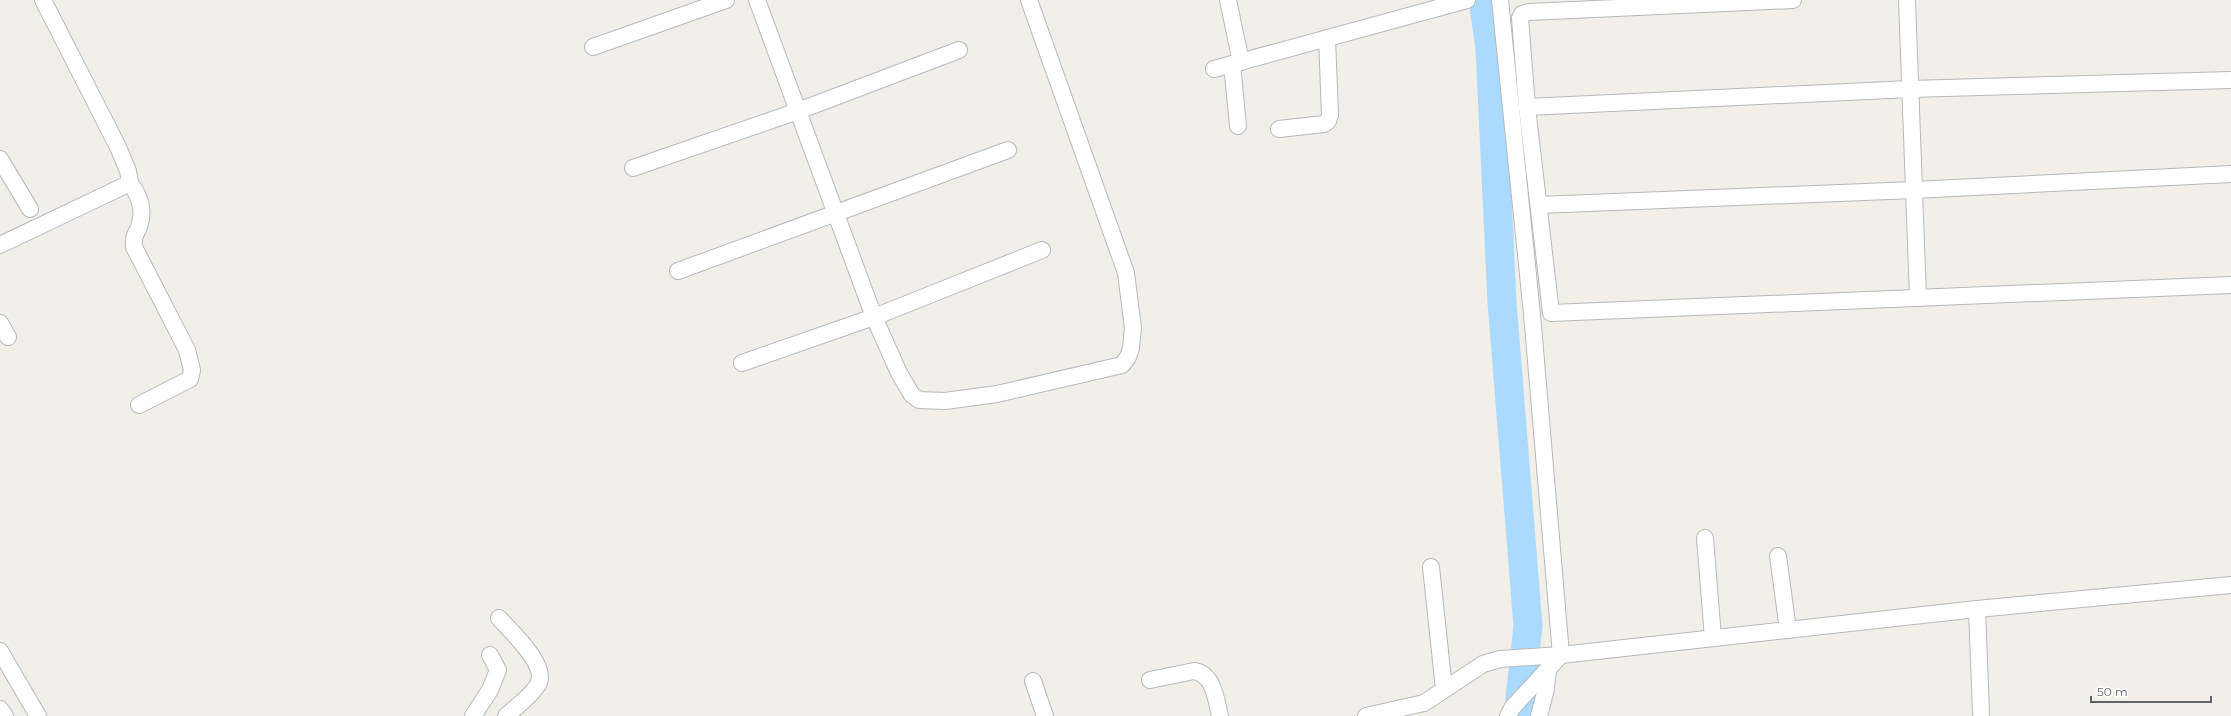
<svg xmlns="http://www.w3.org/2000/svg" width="2231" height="716" viewBox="0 0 2231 716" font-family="Montserrat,sans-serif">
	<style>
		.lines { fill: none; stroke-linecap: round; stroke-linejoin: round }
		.river { stroke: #aadaff; stroke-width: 29 }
		.minor-casing { stroke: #b5b8bc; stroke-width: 18 }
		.minor { stroke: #fff; stroke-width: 16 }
	</style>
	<rect width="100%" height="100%" fill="#f1efe8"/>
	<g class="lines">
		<polyline class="river" points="1483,0 1490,48 1502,302 1528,626 1518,716"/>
		<g class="minor-casing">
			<g id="minor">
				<polyline points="757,0 874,317 899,373 912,395 919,400 945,401 997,394 1122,365 1128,357 1131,348 1133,328 1126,273 1029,0"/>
				<polyline points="1228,0 1241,62"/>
				<polyline points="1793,0 1529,12 1522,14 1520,18 1527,107 1551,313 2231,285"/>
				<polyline points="1907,0 1918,298"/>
				<polyline points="593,47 726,0"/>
				<polyline points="1232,64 1238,126"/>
				<polyline points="1214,69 1467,0"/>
				<polyline points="1527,107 1910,89 2231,80"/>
				<polyline points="1279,129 1324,124 1328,121 1330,115 1327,38"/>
				<polyline points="0,159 30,209"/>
				<polyline points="633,168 798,111 959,50"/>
				<path d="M130,183C140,196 145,210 139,227C135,235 133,238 134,247L187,350L192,370L190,379L139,405"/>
				<polyline points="1539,205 1914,190 2231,174"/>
				<polyline points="0,245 130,183 128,171 118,147 43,0"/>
				<polyline points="678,271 1008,150"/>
				<polyline points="0,323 8,337"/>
				<polyline points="742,363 874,317 1042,250"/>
				<polyline points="1705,538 1713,638"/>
				<polyline points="1778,556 1788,630"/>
				<polyline points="1431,567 1444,689"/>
				<polyline points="1977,609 1981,713"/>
				<path d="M499,618C511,632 551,667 537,686C530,697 516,707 506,716"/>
				<polyline points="0,651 38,716"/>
				<path d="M1150,680L1194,671C1214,674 1216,700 1220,716"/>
				<polyline points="1033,681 1045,716"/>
				<polyline points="0,709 5,716"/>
				<polyline points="473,716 490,690 498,670 490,655"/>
				<polyline points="1366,716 1424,703 1483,664 1500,659 1561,655 1532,314 1500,0"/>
				<polyline points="1508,716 1512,708 1561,655 1977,609 2231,585"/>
				<polyline points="1539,716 1546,689 1548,669"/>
			</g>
		</g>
		<use href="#minor" class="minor"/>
	</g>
	<path d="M2091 696v6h120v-6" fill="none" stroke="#5f6368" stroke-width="2"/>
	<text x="2097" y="696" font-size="12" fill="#5f6368" stroke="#ffffff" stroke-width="3" paint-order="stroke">50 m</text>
</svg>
